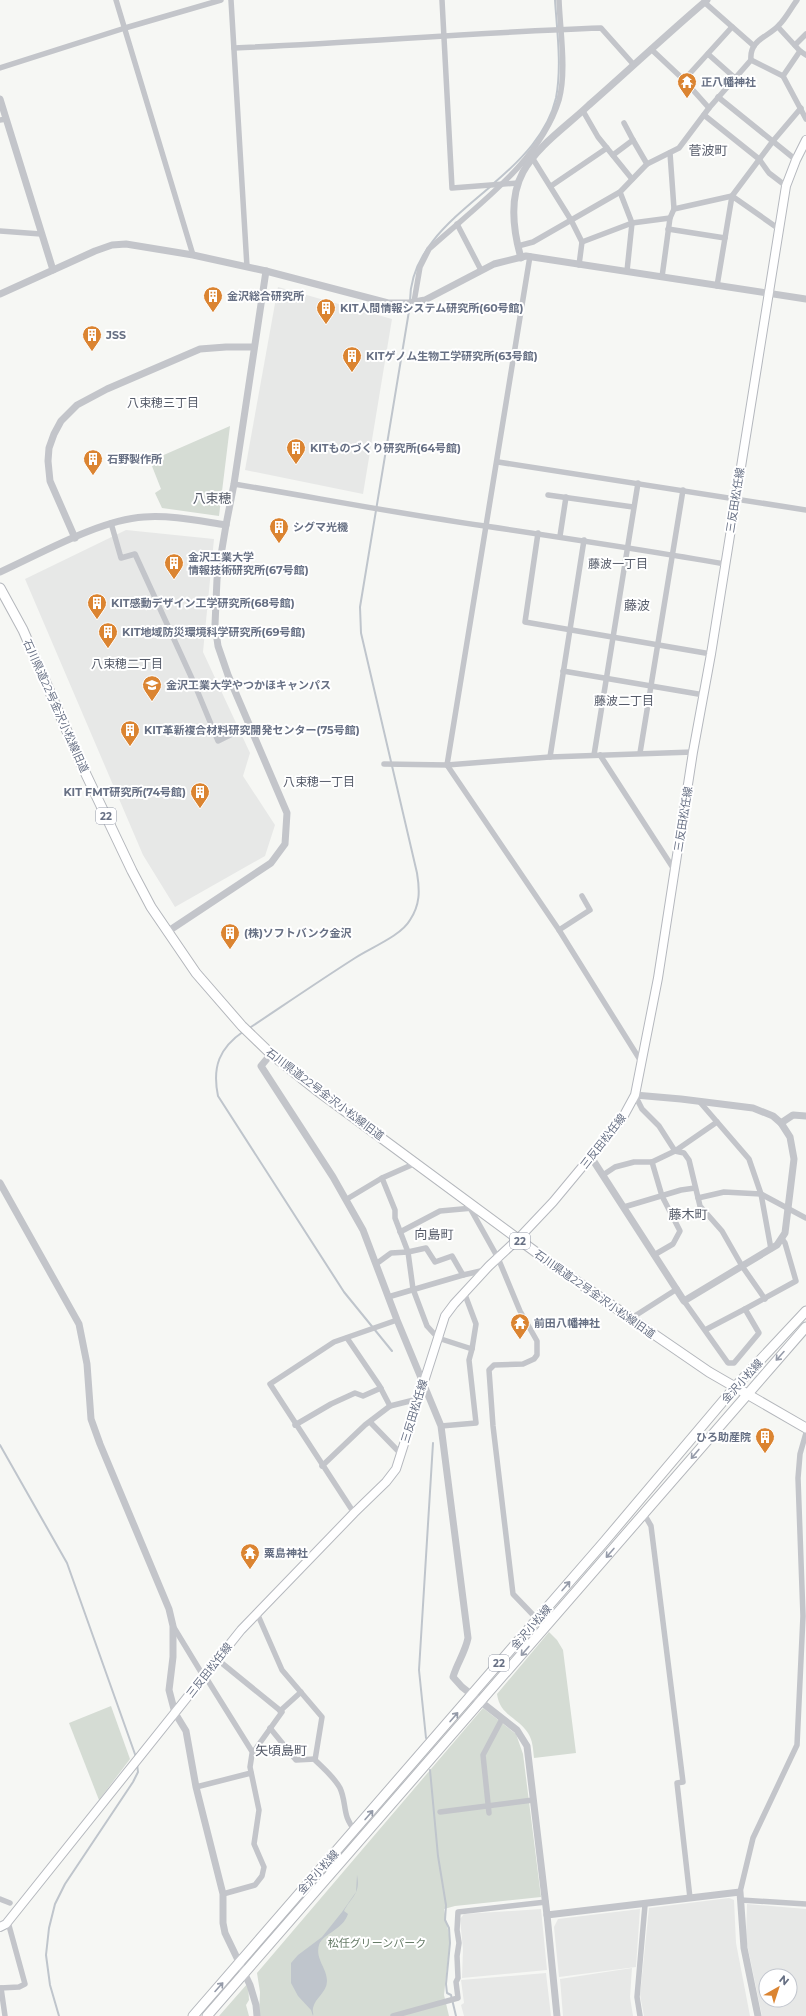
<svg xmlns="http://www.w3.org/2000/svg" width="806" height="2016" viewBox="0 0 806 2016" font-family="Montserrat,'Noto Sans JP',sans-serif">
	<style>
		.built { fill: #e7e8e7; fill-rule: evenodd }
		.green { fill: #d5dcd4 }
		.water { fill: #bfc5cc }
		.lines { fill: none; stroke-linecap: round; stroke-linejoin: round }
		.stream { stroke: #bfc5cc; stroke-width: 2 }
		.secondary-casing { stroke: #b5b8be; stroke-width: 10 }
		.primary-casing { stroke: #b4b7bc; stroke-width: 11 }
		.minor { stroke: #c3c5ca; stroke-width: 5.5 }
		.tertiary { stroke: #c3c5ca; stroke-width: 7 }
		.secondary { stroke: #fff; stroke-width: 8 }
		.primary { stroke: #fff; stroke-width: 9 }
		.oneway { stroke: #959ba9 }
		.labels { text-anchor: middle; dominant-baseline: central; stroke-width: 4; stroke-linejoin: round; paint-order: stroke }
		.shield { fill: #fff; stroke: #959ba9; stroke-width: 1 }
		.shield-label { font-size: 10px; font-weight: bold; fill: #677084 }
		.poi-label { font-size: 11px; font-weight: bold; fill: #677084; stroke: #fff; text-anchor: start }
		.street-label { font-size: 11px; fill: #677084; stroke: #fff }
		.park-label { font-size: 11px; fill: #667b67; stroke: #fff }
		.neighbourhood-label { font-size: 12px; fill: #555b69; stroke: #fff }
		.quarter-label { font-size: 13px; fill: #555b69; stroke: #fff }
	</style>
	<rect width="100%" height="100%" fill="#f6f7f4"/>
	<g class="built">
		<polygon points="278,287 392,319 363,494 245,470"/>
		<polygon points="126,530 214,539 203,652 250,753 243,776 275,825 265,856 175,907 143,855 25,579"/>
		<polygon points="729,1898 734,1900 736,1943 750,2016 644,2016 640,1995 649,1908"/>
		<path d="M747,1904L806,1909V2016H762L746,1939ZM766,1976H790V2000H766Z"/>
		<polygon points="541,1909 547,1970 462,1978 463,1949 460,1919 464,1914"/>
		<polygon points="640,1909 636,1967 559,1977 554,1927 558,1919"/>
		<polygon points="632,1968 630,1997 633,2016 563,2016 560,1979"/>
		<polygon points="546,1973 551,2016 464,2016 461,2005 464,2003 461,1980"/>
	</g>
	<g class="green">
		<polygon points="230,426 219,516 162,508 155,493 161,489 150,461"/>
		<path d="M549,1632L557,1640L563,1650L576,1753L534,1758C533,1749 533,1741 528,1733C518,1717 500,1716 497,1694Z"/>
		<polygon points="111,1706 130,1759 99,1800 69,1723"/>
		<polygon points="483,1708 516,1734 523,1754 541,1897 455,1906 444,1909 450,1940 444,1995 449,2016 259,2016 260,1992 257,1973"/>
		<polygon points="248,1983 249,2000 246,2005 249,2016 219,2016"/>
	</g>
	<path class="water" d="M357,1875C361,1894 351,1897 344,1911L348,1914C342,1931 323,1933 319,1945C315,1959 327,1968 327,1981C327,1992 315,1998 313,2008C312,2011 314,2014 313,2016L311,2010L298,1996L291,1983V1963L298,1955L322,1937L342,1912L356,1892Z"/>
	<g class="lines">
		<g class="stream">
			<path d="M494,183C521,160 548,133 556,98C562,66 557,31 555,0"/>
			<path d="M410,301C410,250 455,217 490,187"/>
			<path d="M248,1029C284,1005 319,981 355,958C370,948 401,936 410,920C420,905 420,891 417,873L361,633L360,607L410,305"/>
			<path d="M244,1031C219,1048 212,1067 218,1096L344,1292L392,1351"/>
			<polyline points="0,1445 67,1563 136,1757"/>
			<polyline points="426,1738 419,1670 433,1443"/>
			<polyline points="430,1770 438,1856 446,1905 445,1920 449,1928 450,1943 446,1984 447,1993 451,1995 456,2016"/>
			<polyline points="59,2016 50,1985 46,1955 49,1928 55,1904 65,1884 133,1782 138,1772 137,1764"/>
		</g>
		<g class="secondary-casing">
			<polyline id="secondary" points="0,1927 6,1924 241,1630 354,1513 386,1482 396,1469 445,1316 454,1304 489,1266 518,1239 553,1202 622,1119 635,1095 658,978 693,752 711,654 786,186 796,160 806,140"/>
		</g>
		<g class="primary-casing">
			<g id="primary">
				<polyline points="0,588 23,630 83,768 132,871 151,907 196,973 242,1026 271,1054 315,1089 556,1267 709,1372 806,1428"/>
				<polyline points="193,2016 604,1542 735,1387 806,1311"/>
				<polyline points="207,2016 806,1327"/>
			</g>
		</g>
		<g class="minor">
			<polyline points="116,0 193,255"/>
			<polyline points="231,0 247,267"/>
			<polyline points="442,0 452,188 518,183"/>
			<polyline points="704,2 754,46"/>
			<polyline points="778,27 800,51 806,55"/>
			<polyline points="795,45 806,34"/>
			<path d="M234,48C356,43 479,32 601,28L634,65"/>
			<polyline points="651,49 684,80 709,108"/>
			<polyline points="708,54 735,78"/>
			<polyline points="751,60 783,76 806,119"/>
			<polyline points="0,68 125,28 221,0"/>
			<polyline points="783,76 800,51"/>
			<polyline points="684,80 732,27"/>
			<polyline points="718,97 796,160"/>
			<polyline points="583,111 598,137 632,179"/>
			<polyline points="704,115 759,159 769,173 786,186"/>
			<polyline points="0,120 6,119"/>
			<polyline points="633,140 647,164"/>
			<polyline points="670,153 674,209"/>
			<polyline points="613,155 633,140 624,123"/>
			<polyline points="533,159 571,220 582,242 579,265"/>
			<polyline points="551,186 607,148"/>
			<polyline points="620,192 632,223 627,271"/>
			<polyline points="457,224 481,270"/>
			<polyline points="668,229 725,238"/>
			<polyline points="0,231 41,234"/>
			<polyline points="582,242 632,223 670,218 674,209 732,196 773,141 801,108"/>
			<path d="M518,246L533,242L620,192L647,164L679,148L709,108L751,60C749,39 769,37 779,25C786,18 791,8 797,0"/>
			<polyline points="530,256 447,765 559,930 642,1063"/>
			<polyline points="662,277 670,218"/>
			<polyline points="717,286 732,196 779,229"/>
			<path d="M414,302L420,267L429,249C475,207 540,162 559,100C567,71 560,30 559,0"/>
			<polyline points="498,462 806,510"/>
			<path d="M234,484C318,498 401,514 485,526C565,538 645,550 725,564"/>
			<polyline points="548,495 633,507"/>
			<polyline points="111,523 121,558 135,554 194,683 218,741 250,725"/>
			<polyline points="538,533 525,622 711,654"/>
			<polyline points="560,536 566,497"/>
			<polyline points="563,671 704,695"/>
			<polyline points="640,753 683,490"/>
			<polyline points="594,755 638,483"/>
			<polyline points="600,755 675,871"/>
			<polyline points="550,757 584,540"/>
			<polyline points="384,764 447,765 550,757 693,752"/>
			<polyline points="559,930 590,910 582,896"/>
			<polyline points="635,1095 642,1109 659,1126 675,1151 684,1153 689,1160 700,1206 722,1231 742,1266 765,1299"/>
			<polyline points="699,1101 749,1159 761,1194 771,1249"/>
			<polyline points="652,1162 662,1196 680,1231 673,1244 654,1255"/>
			<polyline points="603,1175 615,1167 634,1162 652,1162 675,1151 717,1122"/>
			<polyline points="382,1178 395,1210 395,1218 408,1252 413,1289 427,1326 438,1338 472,1349 476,1324 464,1292"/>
			<polyline points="698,1198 724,1192 761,1194 806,1218"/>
			<polyline points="347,1199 382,1178 416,1163"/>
			<polyline points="624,1207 681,1190 695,1188"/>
			<polyline points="470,1208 498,1258 520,1311 537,1341 537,1355 534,1359 523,1364 494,1365 489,1370 493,1426 513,1594 537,1619"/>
			<polyline points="400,1232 440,1211 473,1208"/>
			<polyline points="376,1264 391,1253 408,1252 426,1248 435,1262 452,1256 463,1275 485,1270"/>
			<polyline points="388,1297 463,1275"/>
			<polyline points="684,1301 728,1363 734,1363 759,1333 745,1309 705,1330"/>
			<polyline points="745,1309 796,1281 785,1243 782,1239"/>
			<polyline points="630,1319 677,1289"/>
			<polyline points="347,1338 379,1385 390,1406 418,1399"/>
			<polyline points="370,1422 401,1454"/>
			<polyline points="295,1425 331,1404 355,1393 363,1396 381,1388"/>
			<polyline points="441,1426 476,1423 469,1360 472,1349"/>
			<polyline points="322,1466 365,1425 390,1406"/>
			<polyline points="354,1513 270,1384 334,1342 397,1320"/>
			<polyline points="644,1514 651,1526 683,1782 677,1783 690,1898"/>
			<path d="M257,1613L282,1670L322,1717L315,1760C323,1768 334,1777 340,1788C347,1803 342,1817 355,1830"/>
			<polyline points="173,1626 204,1677"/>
			<polyline points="218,1660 282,1712 252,1754 250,1767 259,1810 254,1844 264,1867 262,1876 255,1885 223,1894"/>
			<polyline points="205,1676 253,1753"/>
			<polyline points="280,1711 301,1692"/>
			<polyline points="270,1728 296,1760 315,1759"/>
			<polyline points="196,1787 251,1773"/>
			<polyline points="440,1812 533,1800"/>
			<polyline points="489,1813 483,1755 502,1719"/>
			<polyline points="740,1892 753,1838 797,1745 803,1616 798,1478 800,1454 806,1433"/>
			<polyline points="0,1899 10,1903"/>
			<polyline points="741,1900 806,1904"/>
			<polyline points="0,1988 19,1987 25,1984 8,1922"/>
			<polyline points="1,1988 5,2016"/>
			<polyline points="393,2016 458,1998 456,1982 458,1978 457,1956 459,1943 457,1930 458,1912 546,1902"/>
			<polyline points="640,2016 637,1997 645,1905"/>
		</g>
		<g class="tertiary">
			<polyline points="0,99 53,270"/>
			<path d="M521,258C513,230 509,198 523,172C538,145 567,126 589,105C629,70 667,34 707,0"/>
			<polyline points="0,294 95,251 112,245 126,244 193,255 266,271 388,303 409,303 425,300 494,264 526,256 806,299"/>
			<polyline points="226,525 234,484 266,271"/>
			<polyline points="75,538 50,481 48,461 49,448 54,434 61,421 77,405 107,389 200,349 226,347 253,347"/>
			<path d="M0,572C42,553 99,520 144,517C171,515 199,521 226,525L217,579L215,625L218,646L228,675L287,813L285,844L271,863L167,932"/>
			<path d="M271,1054L261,1066L333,1177L363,1230L397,1320L441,1426L468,1638C465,1653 457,1663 453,1677L462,1687L517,1730L527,1746L547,1915L740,1892L744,1948L758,2016"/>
			<polyline points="781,1123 793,1115 806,1116"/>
			<polyline points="591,1157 684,1301 777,1245 785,1233 794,1159 790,1137 781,1123 773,1116 753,1108 681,1099 635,1095"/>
			<polyline points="0,1183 79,1324 87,1364 91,1419 100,1444 169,1609 173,1626 173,1657 169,1690 175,1713 186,1731 196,1787 223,1894 223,1923 225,1933 250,1985 256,2005 257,2016"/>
			<polyline points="547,1915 557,2016"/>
		</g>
		<use href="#secondary" class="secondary"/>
		<use href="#primary" class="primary"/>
	</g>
	<defs><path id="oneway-shaft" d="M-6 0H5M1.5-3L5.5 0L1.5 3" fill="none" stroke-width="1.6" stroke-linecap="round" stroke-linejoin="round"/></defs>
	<g class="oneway">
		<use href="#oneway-shaft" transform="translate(780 1356) rotate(132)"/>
		<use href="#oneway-shaft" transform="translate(695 1454) rotate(130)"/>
		<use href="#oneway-shaft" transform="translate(610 1553) rotate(131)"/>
		<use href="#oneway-shaft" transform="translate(566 1586) rotate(-49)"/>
		<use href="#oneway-shaft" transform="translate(525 1651) rotate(131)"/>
		<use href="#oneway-shaft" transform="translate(454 1717) rotate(-49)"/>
		<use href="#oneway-shaft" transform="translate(369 1815) rotate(-49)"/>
		<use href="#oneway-shaft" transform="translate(219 1987) rotate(-48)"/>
	</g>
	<defs>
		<g id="temple-pin" transform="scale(1)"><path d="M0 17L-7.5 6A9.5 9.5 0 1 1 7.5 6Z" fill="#db8431" stroke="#fff"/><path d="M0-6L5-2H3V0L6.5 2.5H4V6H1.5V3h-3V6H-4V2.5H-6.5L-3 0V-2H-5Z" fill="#fff"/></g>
		<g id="building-pin" transform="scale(1)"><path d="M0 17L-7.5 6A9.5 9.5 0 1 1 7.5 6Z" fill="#db8431" stroke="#fff"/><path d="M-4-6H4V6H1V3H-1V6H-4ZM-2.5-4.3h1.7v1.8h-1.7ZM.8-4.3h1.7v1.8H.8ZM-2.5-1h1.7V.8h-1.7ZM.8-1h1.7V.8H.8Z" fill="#fff"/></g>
		<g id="university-pin" transform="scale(1)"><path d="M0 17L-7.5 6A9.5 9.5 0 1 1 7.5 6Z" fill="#db8431" stroke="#fff"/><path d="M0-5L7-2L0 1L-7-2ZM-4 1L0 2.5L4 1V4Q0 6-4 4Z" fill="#fff"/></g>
	</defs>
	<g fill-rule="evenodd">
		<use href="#temple-pin" x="687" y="82"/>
		<use href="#building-pin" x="213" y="296"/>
		<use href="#building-pin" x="326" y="308"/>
		<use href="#building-pin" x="92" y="335"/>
		<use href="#building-pin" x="352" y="356"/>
		<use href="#building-pin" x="296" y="448"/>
		<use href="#building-pin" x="93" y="459"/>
		<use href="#building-pin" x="279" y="527"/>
		<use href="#building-pin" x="174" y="563"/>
		<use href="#building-pin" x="97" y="603"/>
		<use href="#building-pin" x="108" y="632"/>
		<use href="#university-pin" x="152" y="685"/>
		<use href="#building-pin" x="130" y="730"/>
		<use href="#building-pin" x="200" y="792"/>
		<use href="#building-pin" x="230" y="933"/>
		<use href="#temple-pin" x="520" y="1323"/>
		<use href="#building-pin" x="765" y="1437"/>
		<use href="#temple-pin" x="250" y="1553"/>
	</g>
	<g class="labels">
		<g class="shield">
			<rect x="96" y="808" width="20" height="16" rx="3"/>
			<rect x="510" y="1233" width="20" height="16" rx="3"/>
			<rect x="489" y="1655" width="20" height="16" rx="3"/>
		</g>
		<g class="shield-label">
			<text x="106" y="816">22</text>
			<text x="520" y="1241">22</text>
			<text x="499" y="1663">22</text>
		</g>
		<g class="poi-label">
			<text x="701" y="82">正八幡神社</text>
			<text x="227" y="296">金沢総合研究所</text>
			<text x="340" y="308">KIT人間情報システム研究所(60号館)</text>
			<text x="106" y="335">JSS</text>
			<text x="366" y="356">KITゲノム生物工学研究所(63号館)</text>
			<text x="310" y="448">KITものづくり研究所(64号館)</text>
			<text x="107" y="459">石野製作所</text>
			<text x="293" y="527">シグマ光機</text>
			<text x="188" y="557">金沢工業大学<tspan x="188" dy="13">情報技術研究所(67号館)</tspan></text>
			<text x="111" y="603">KIT感動デザイン工学研究所(68号館)</text>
			<text x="122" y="632">KIT地域防災環境科学研究所(69号館)</text>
			<text x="166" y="685">金沢工業大学やつかほキャンパス</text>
			<text x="144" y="730">KIT革新複合材料研究開発センター(75号館)</text>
			<text x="186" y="792" text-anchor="end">KIT FMT研究所(74号館)</text>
			<text x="244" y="933">(株)ソフトバンク金沢</text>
			<text x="534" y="1323">前田八幡神社</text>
			<text x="751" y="1437" text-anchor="end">ひろ助産院</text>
			<text x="264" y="1553">粟島神社</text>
		</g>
		<g class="street-label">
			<text transform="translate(735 500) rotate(-81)">三反田松任線</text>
			<text transform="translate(56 706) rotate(66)">石川県道22号金沢小松線旧道</text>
			<text transform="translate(683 819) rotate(-81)">三反田松任線</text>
			<text transform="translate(325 1094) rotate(37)">石川県道22号金沢小松線旧道</text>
			<text transform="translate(603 1141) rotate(-52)">三反田松任線</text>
			<text transform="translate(595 1294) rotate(35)">石川県道22号金沢小松線旧道</text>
			<text transform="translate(742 1381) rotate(-48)">金沢小松線</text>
			<text transform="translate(414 1411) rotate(-73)">三反田松任線</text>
			<text transform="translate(531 1627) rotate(-49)">金沢小松線</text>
			<text transform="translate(209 1670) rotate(-52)">三反田松任線</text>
			<text transform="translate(318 1872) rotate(-48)">金沢小松線</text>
		</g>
		<g class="park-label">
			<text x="377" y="1943">松任グリーンパーク</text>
		</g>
		<g class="neighbourhood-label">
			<text x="163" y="402">八束穂三丁目</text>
			<text x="618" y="563">藤波一丁目</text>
			<text x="127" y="663">八束穂二丁目</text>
			<text x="624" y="700">藤波二丁目</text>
			<text x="319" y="781">八束穂一丁目</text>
		</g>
		<g class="quarter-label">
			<text x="708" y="150">菅波町</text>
			<text x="212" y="498">八束穂</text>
			<text x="637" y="605">藤波</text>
			<text x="688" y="1214">藤木町</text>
			<text x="434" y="1234">向島町</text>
			<text x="281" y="1750">矢頃島町</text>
		</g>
	</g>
	<g transform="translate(778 1988) rotate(39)"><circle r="19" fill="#ffffff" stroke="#c2c6ce"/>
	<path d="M0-3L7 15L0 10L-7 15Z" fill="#db8431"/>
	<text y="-6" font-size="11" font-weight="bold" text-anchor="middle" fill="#677084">N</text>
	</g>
</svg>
